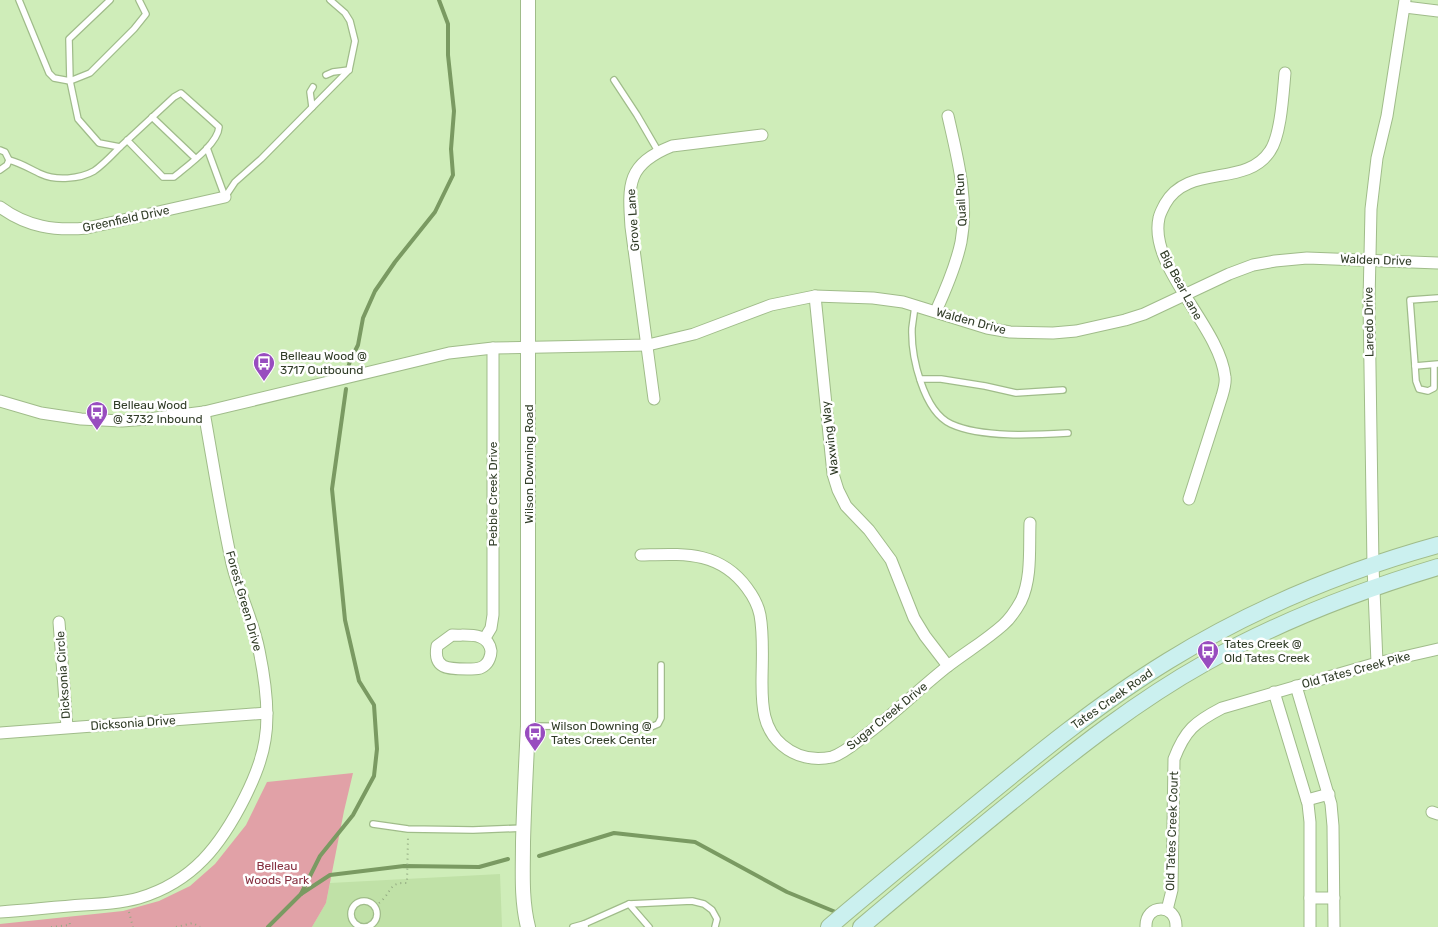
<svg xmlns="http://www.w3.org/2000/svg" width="1438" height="927" viewBox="0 0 1438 927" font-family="Rubik,sans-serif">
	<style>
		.built { fill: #c0e1a7 }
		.green { fill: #e1a1a7 }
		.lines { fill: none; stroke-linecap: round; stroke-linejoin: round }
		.stream { stroke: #7a9a62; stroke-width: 4 }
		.service-casing { stroke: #a0bc8a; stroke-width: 8 }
		.minor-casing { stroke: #a0bc8a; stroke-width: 13 }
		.tertiary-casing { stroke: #a0bc8a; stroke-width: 16 }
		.secondary-casing { stroke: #a0bc8a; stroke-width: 18 }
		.path { stroke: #94ab83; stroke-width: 2; stroke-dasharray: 1 4; stroke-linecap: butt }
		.service { stroke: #fff; stroke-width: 5.5 }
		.minor { stroke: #fff; stroke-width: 11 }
		.tertiary { stroke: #fff; stroke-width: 14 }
		.secondary { stroke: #cbf0ef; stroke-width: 16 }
		.labels { text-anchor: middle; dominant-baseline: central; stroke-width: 5; stroke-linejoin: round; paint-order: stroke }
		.street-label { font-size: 12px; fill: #313d28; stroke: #fff }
		.poi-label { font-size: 12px; fill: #313d28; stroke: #fff; text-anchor: start }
		.park-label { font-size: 12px; fill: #863040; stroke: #fff }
	</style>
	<rect width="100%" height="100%" fill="#cfedb9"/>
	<polygon class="built" points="500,874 502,927 312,927 326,903 330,883"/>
	<polygon class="green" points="353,773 344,811 326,903 312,927 0,927 0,924 123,911 159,901 190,886 215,864 246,825 267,782"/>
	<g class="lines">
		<g class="stream">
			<polyline points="348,368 350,361 358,345 363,318 375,291 395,262 435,212 453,175 451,149 454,111 448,55 448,24 439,0"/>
			<polyline points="539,856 614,833 695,842 787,892 838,913"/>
			<polyline points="301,894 320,856 353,815 374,776 377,749 374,705 359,681 345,620 332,489 346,389"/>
			<polyline points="268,927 301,894 330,875 404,866 479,867 508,859"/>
		</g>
		<g class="service-casing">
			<g id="service">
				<polyline points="19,0 49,73 54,78 70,81 90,73 134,29 146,14 139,0"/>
				<path d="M110,0L69,39L70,81L78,119L99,143L120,147L174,97L181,93L219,127C218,144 187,166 174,177H163L127,140"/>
				<polyline points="326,75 333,72 349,70"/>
				<polyline points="614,80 637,115 658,151"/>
				<polyline points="312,107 310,92 313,87"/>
				<polyline points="152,117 195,158"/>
				<polyline points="207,148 225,197"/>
				<polyline points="0,150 5,152 9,160"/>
				<path d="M0,170L7,165L9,160C21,163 30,169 41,174C56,181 80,179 94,171C104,164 112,155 120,147"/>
				<polyline points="225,197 235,182 261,159 349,70 355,41 350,21 345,13 330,0"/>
				<polyline points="1438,298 1410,300 1415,366 1438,364"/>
				<path d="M915,306C914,313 913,321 912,328C911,356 923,411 951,424C982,438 1034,435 1068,433"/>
				<polyline points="1415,366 1416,381 1419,389 1428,391 1434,388 1434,365"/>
				<polyline points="920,379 941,379 985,386 1016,393 1063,390"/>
				<polyline points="528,726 651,727 658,724 661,718 661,665"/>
				<polyline points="373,824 408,829 473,830 524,828"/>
				<circle cx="364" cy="914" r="13"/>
				<polyline points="629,904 649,927"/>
				<polyline points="584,924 629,904 692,901 704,904 712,910 717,919 715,927"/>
				<polyline points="573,927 584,924 585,926"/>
			</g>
		</g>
		<g class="minor-casing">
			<g id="minor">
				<polyline points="1405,7 1438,11"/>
				<path d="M0,207C27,227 55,231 87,228L225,197"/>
				<polyline points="815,296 833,474 838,490 846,506 869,530 891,560 914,618 925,636 948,666"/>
				<path d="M936,311C946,289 956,266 961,242C969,200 957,156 948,116"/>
				<path d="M654,399L631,227C628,184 627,164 672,146L762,135"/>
				<polyline points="0,401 41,413 81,419 122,421 148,419 204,412 449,353 493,348 648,345 694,334 771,305 815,296 873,298 903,302 987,328 1010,332 1053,333 1076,331 1125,320 1144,314 1229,274 1253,265 1275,261 1307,258 1438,263"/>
				<path d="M1189,499L1222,396C1224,389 1226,383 1225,377C1220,327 1148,267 1159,218C1160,213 1163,208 1165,204C1188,163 1246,188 1270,151C1281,135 1283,94 1285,73"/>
				<path d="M641,555C682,554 719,550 747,588C753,596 758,605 760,615C764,637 762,661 762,683C762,706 763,729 782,745C796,757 814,761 832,757C845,753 856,742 867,734C895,713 920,688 948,666C966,652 985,641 1003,625C1010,619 1016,610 1021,601C1032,578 1029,548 1030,523"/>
				<polyline points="59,622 67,727"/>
				<path d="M452,635C466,636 488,631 491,651C491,655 489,662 485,665C480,670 473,669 467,669C448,669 433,669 437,646Z"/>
				<polyline points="485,638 491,628 493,615 493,348"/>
				<polyline points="1377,663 1373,566 1369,302 1371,209 1377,158 1387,116 1405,0"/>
				<polyline points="1296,686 1331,804 1333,826 1334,927"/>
				<polyline points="1274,692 1308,804 1310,822 1310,927"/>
				<polyline points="0,733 267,713"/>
				<polyline points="1307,800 1329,794"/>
				<polyline points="1432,812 1438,814"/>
				<polyline points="1310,898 1334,898"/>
				<path d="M1167,910L1172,890L1174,759C1185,730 1195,722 1222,708L1377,663L1438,649"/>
				<path d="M0,912C28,910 55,907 83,905C102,904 121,903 139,898C193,882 221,845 245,797C254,779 262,760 265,740C270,712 265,679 259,650C253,620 239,593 232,564C221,514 213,462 204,412"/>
				<path d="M1146,927C1145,903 1177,903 1176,927"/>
			</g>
		</g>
		<g class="tertiary-casing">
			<path id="tertiary" d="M528,0V726C526,765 524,804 523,842C523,871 521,899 528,927"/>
		</g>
		<g class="secondary-casing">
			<g id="secondary">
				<path d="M829,927C876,887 924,848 972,808C1035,756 1098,704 1168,661C1251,610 1344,571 1438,545"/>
				<path d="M861,927C912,884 963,841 1015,799C1075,750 1137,701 1205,663C1278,622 1358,591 1438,567"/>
			</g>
		</g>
		<g class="path">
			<path d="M375,906C378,904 382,901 384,898C392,889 391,882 407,883L408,837"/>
			<polyline points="129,912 133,927"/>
			<polyline points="51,927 70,925 69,919"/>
			<polyline points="176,927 193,923 200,927"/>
		</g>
		<use href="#service" class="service"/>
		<use href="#minor" class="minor"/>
		<use href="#tertiary" class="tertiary"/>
		<use href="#secondary" class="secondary"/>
	</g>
	<defs>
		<g id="bus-pin" transform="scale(1.125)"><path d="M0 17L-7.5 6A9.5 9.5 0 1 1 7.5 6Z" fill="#984dbf" stroke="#fff"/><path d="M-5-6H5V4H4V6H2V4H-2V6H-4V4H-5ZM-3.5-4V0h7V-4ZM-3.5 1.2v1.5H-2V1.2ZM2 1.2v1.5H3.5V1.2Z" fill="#fff"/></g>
	</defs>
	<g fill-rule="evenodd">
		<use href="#bus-pin" x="264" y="363"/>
		<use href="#bus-pin" x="97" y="412"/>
		<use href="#bus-pin" x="1208" y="651"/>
		<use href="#bus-pin" x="535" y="733"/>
	</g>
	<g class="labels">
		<g class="street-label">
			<text transform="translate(961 200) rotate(-93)">Quail Run</text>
			<text transform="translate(126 219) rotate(-12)">Greenfield Drive</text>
			<text transform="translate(633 220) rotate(-94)">Grove Lane</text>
			<text transform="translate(1376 260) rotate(2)">Walden Drive</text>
			<text transform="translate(1181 285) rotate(62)">Big Bear Lane</text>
			<text transform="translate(971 321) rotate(15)">Walden Drive</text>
			<text transform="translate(1369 322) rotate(-91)">Laredo Drive</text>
			<text transform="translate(830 438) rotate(-97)">Waxwing Way</text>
			<text transform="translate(529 464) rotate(-90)">Wilson Downing Road</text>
			<text transform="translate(493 494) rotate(-90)">Pebble Creek Drive</text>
			<text transform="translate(244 601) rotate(74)">Forest Green Drive</text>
			<text transform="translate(1356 670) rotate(-15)">Old Tates Creek Pike</text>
			<text transform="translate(63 675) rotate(-94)">Dicksonia Circle</text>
			<text transform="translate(1112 699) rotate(-35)">Tates Creek Road</text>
			<text transform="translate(887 716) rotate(-39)">Sugar Creek Drive</text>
			<text transform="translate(133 723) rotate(-4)">Dicksonia Drive</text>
			<text transform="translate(1172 831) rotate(-88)">Old Tates Creek Court</text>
		</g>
		<g class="poi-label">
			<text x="280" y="356">Belleau Wood @<tspan x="280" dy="14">3717 Outbound</tspan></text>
			<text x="113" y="405">Belleau Wood<tspan x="113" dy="14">@ 3732 Inbound</tspan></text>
			<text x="1224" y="644">Tates Creek @<tspan x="1224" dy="14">Old Tates Creek</tspan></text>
			<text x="551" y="726">Wilson Downing @<tspan x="551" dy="14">Tates Creek Center</tspan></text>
		</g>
		<g class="park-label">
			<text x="277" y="866">Belleau<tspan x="277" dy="14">Woods Park</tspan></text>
		</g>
	</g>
</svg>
